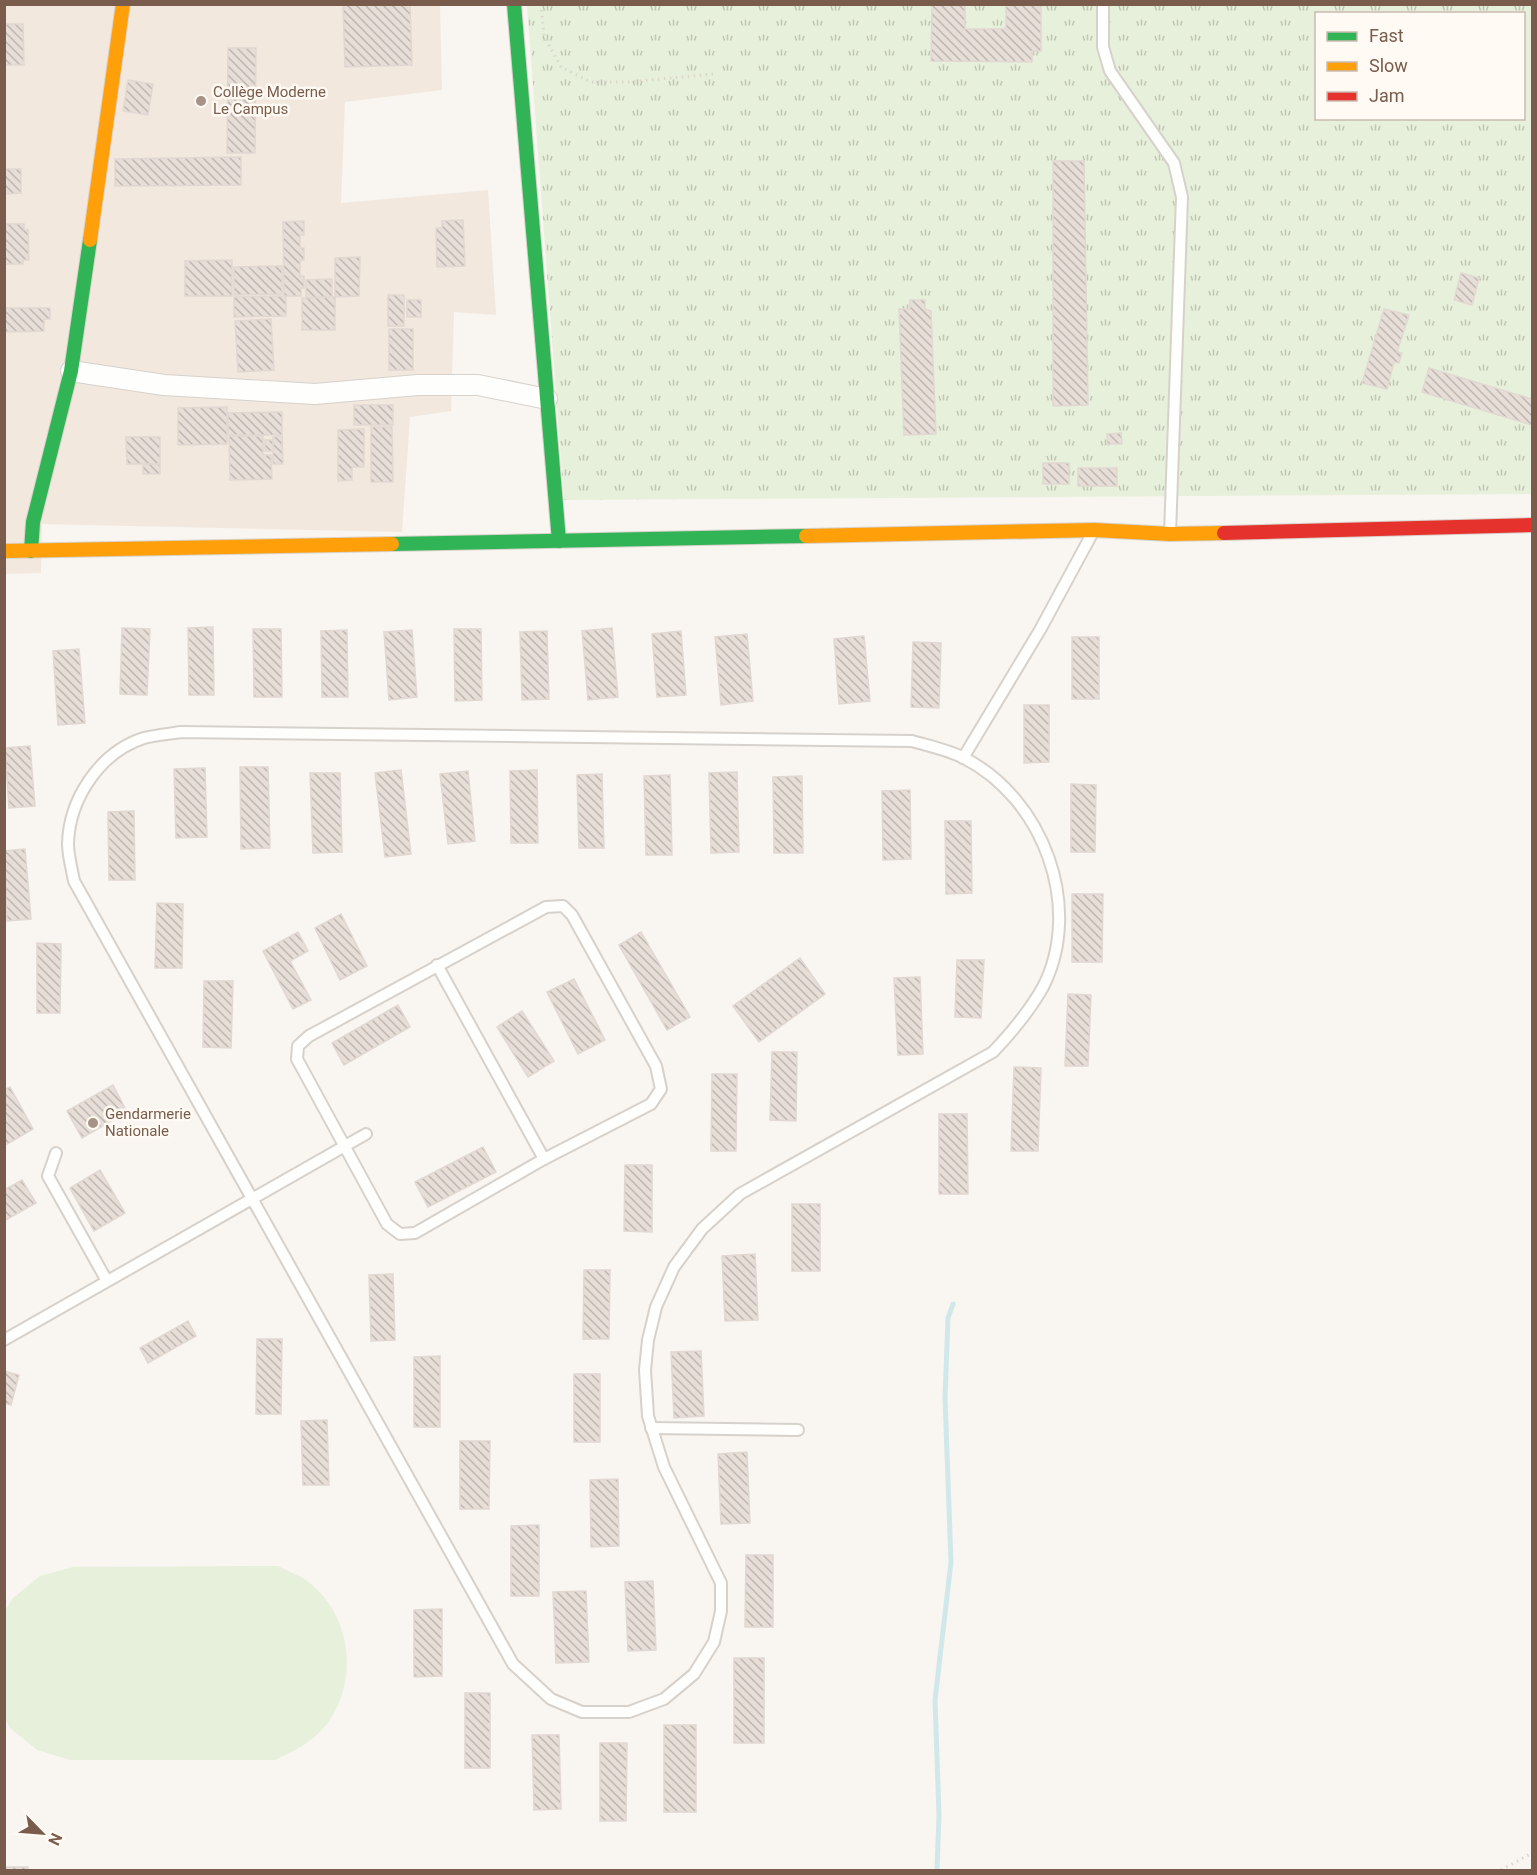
<svg xmlns="http://www.w3.org/2000/svg" width="1537" height="1875" viewBox="0 0 1537 1875" font-family="Roboto,sans-serif">
	<style>
		.residential { fill: #f2e8de }
		.grass { fill: url(#grass-tufts); fill-rule: evenodd }
		.pitch { fill: #e7f0db }
		.lines { fill: none; stroke-linecap: round; stroke-linejoin: round }
		.stream { stroke: #d0e8ea; stroke-width: 5 }
		.building { fill: url(#building-back-hatch); stroke: #e2d8d2; stroke-width: 1.5 }
		.lane-casing { stroke: #d7d1cb; stroke-width: 14 }
		.street-casing { stroke: #d7d1cb; stroke-width: 22 }
		.fast-casing { stroke: #d9d2cb; stroke-width: 16 }
		.slow-casing { stroke: #d9d2cb; stroke-width: 16 }
		.jam-casing { stroke: #d9d2cb; stroke-width: 16 }
		.path { stroke: #dcd5d0; stroke-width: 3; stroke-dasharray: 1.5 4.5; stroke-linecap: butt }
		.lane { stroke: #fefefd; stroke-width: 10 }
		.street { stroke: #fefefd; stroke-width: 20 }
		.fast { stroke: #30b455; stroke-width: 14 }
		.slow { stroke: #ff9f0a; stroke-width: 14 }
		.jam { stroke: #e5322d; stroke-width: 14 }
		.poi-dot { fill: #a69286; stroke: #fffaf3; stroke-width: 2 }
		.labels { text-anchor: middle; dominant-baseline: central; stroke-width: 5; stroke-linejoin: round; paint-order: stroke }
		.poi-label { font-size: 15px; fill: #7a5c4d; stroke: #fffaf3; text-anchor: start }
	</style>
	<defs>
		<pattern id="grass-tufts" width="24" height="20" patternUnits="userSpaceOnUse" patternTransform="scale(1.5)"><rect width="24" height="20" fill="#e7f0db"/><path d="M3 7l-1-3M5 7V3M7 7l1-3M15 17l-1-3M17 17v-4M19 17l1-3" fill="none" stroke="#c0c6b4"/></pattern>
		<pattern id="building-back-hatch" width="6" height="6" patternUnits="userSpaceOnUse" patternTransform="scale(1.5)"><rect width="6" height="6" fill="#e6ded7"/><path d="M-1 5l2 2M0 0l6 6M5-1l2 2" fill="none" stroke="#bfb7b1"/></pattern>
	</defs>
	<rect width="100%" height="100%" fill="#f9f5f0"/>
	<polygon class="residential" points="4,5 440,5 442,90 345,102 341,203 488,190 496,315 454,312 451,411 410,417 402,532 42,524 41,573 5,574"/>
	<path class="grass" d="M527,5H1532V494L564,500ZM1316,14H1524V118H1316Z"/>
	<path class="pitch" d="M278,1566C287,1571 299,1575 307,1581C351,1613 360,1680 327,1724C313,1742 294,1751 275,1760H70L37,1750L10,1728L5,1718V1611L12,1599L40,1576L73,1567Z"/>
	<g class="lines">
		<polyline class="stream" points="937,1870 939,1815 935,1700 951,1562 945,1398 948,1318 953,1304"/>
	</g>
	<g class="building">
		<polygon points="343,4 410,4 412,65 345,67"/>
		<polygon points="932,4 965,4 965,29 1006,29 1006,4 1041,4 1041,51 1032,51 1032,62 931,61"/>
		<polygon points="4,24 23,24 24,65 4,65"/>
		<polygon points="228,48 256,48 255,153 227,153"/>
		<polygon points="128,80 153,84 148,115 123,111"/>
		<polygon points="241,157 241,185 115,186 115,159"/>
		<polygon points="1053,161 1084,161 1088,405 1053,406"/>
		<polygon points="4,169 21,169 21,193 4,194"/>
		<polygon points="463,220 465,266 437,267 436,228 442,228 442,221"/>
		<polygon points="304,221 304,235 300,235 300,248 304,248 304,260 300,260 300,276 304,276 304,288 301,288 301,296 284,296 283,222"/>
		<polygon points="4,224 24,224 24,230 28,230 29,260 23,260 23,264 4,264"/>
		<polygon points="360,257 359,296 335,297 335,258"/>
		<polygon points="232,260 232,296 185,296 185,261"/>
		<polygon points="282,266 282,294 234,295 234,267"/>
		<polygon points="1461,273 1479,278 1472,305 1454,300"/>
		<polygon points="332,279 332,297 306,298 306,280"/>
		<rect x="388" y="295" width="16" height="31"/>
		<polygon points="286,296 286,316 234,317 234,297"/>
		<polygon points="332,297 335,297 335,330 302,330 302,298"/>
		<rect x="407" y="300" width="14" height="17"/>
		<polygon points="910,300 925,300 925,309 931,311 936,434 904,435 899,309 910,309"/>
		<polygon points="4,308 50,308 50,319 44,319 44,331 4,332"/>
		<polygon points="1384,309 1409,315 1397,352 1402,353 1399,363 1394,362 1387,389 1362,383"/>
		<polygon points="271,319 274,370 238,372 235,321"/>
		<rect x="389" y="329" width="24" height="41"/>
		<polygon points="1429,368 1532,399 1532,425 1422,392"/>
		<rect x="354" y="405" width="39" height="20"/>
		<polygon points="227,407 227,444 178,445 178,408"/>
		<polygon points="282,412 282,435 228,435 228,413"/>
		<polygon points="371,427 392,427 393,482 371,482"/>
		<polygon points="364,429 364,467 352,467 352,480 338,481 338,430"/>
		<polygon points="1121,433 1122,444 1107,444 1107,434"/>
		<polygon points="229,436 263,436 263,455 271,455 272,479 230,480"/>
		<polygon points="282,436 283,464 273,464 273,437"/>
		<polygon points="126,437 160,437 160,464 127,464"/>
		<rect x="265" y="440" width="8" height="11"/>
		<rect x="1043" y="463" width="26" height="21"/>
		<rect x="143" y="464" width="17" height="10"/>
		<rect x="1078" y="468" width="39" height="18"/>
		<polygon points="213,627 214,695 189,695 188,628"/>
		<polygon points="122,628 150,629 147,695 120,694"/>
		<polygon points="612,628 618,697 588,700 582,631"/>
		<polygon points="253,629 281,629 282,697 254,697"/>
		<polygon points="454,629 481,629 482,700 455,701"/>
		<polygon points="347,630 348,697 322,697 321,631"/>
		<polygon points="412,630 417,697 389,700 384,632"/>
		<polygon points="547,631 549,699 522,700 520,632"/>
		<polygon points="681,631 686,695 657,697 652,634"/>
		<polygon points="747,634 753,701 721,705 715,637"/>
		<polygon points="864,636 870,701 839,704 834,639"/>
		<rect x="1072" y="637" width="27" height="62"/>
		<polygon points="913,642 941,643 939,708 911,707"/>
		<polygon points="79,649 85,723 58,725 53,651"/>
		<polygon points="1024,705 1049,705 1049,762 1024,763"/>
		<polygon points="30,746 35,806 9,808 5,748"/>
		<polygon points="240,767 268,767 270,848 241,849"/>
		<polygon points="205,768 207,837 176,838 174,769"/>
		<polygon points="401,770 411,854 385,857 375,773"/>
		<polygon points="537,770 538,843 511,843 510,771"/>
		<polygon points="468,771 475,841 448,844 440,774"/>
		<polygon points="737,772 739,852 711,853 709,773"/>
		<polygon points="310,773 340,773 342,852 313,853"/>
		<polygon points="602,774 604,848 579,848 577,775"/>
		<polygon points="670,775 672,855 646,855 644,776"/>
		<polygon points="802,776 803,853 774,853 773,777"/>
		<polygon points="1071,784 1096,785 1095,852 1071,852"/>
		<polygon points="910,790 911,859 883,860 882,791"/>
		<polygon points="134,811 135,880 109,880 108,812"/>
		<polygon points="945,821 971,821 972,893 946,894"/>
		<polygon points="25,849 31,919 7,921 4,851"/>
		<polygon points="1072,894 1103,894 1102,962 1072,962"/>
		<polygon points="157,903 183,904 182,968 155,968"/>
		<polygon points="341,914 367,966 340,980 315,928"/>
		<polygon points="298,932 308,951 290,961 311,1000 293,1009 263,951"/>
		<polygon points="641,932 690,1017 667,1030 619,945"/>
		<polygon points="37,943 61,944 60,1013 37,1013"/>
		<polygon points="800,958 825,994 759,1042 733,1006"/>
		<polygon points="957,960 984,960 981,1018 955,1017"/>
		<polygon points="920,977 923,1054 898,1055 894,978"/>
		<polygon points="574,979 605,1040 578,1054 547,992"/>
		<polygon points="204,981 233,981 231,1048 203,1047"/>
		<polygon points="1068,994 1091,995 1088,1066 1065,1066"/>
		<polygon points="398,1005 410,1027 344,1065 332,1043"/>
		<polygon points="522,1011 554,1061 528,1077 497,1027"/>
		<polygon points="772,1052 797,1052 796,1121 770,1120"/>
		<polygon points="1014,1067 1041,1068 1038,1151 1011,1151"/>
		<polygon points="712,1074 737,1074 736,1151 711,1151"/>
		<polygon points="113,1085 127,1112 82,1138 67,1111"/>
		<polygon points="10,1087 33,1129 4,1146 4,1090"/>
		<polygon points="939,1114 967,1114 968,1194 939,1194"/>
		<polygon points="483,1147 496,1172 428,1207 415,1182"/>
		<polygon points="625,1165 652,1165 652,1232 624,1231"/>
		<polygon points="100,1170 125,1213 94,1231 70,1188"/>
		<polygon points="22,1180 36,1203 4,1221 4,1190"/>
		<rect x="792" y="1204" width="28" height="67"/>
		<polygon points="755,1254 758,1320 725,1321 722,1256"/>
		<polygon points="584,1270 610,1270 609,1339 583,1339"/>
		<polygon points="393,1274 395,1340 371,1341 369,1275"/>
		<polygon points="188,1321 196,1336 148,1363 140,1348"/>
		<polygon points="257,1339 282,1339 281,1414 256,1414"/>
		<polygon points="701,1351 704,1416 674,1418 671,1352"/>
		<polygon points="440,1356 440,1427 414,1427 414,1357"/>
		<polygon points="4,1371 19,1375 11,1405 4,1403"/>
		<rect x="574" y="1374" width="26" height="68"/>
		<polygon points="327,1420 329,1485 303,1485 301,1421"/>
		<polygon points="460,1441 490,1441 489,1509 460,1509"/>
		<polygon points="747,1452 750,1523 721,1524 718,1454"/>
		<polygon points="618,1479 619,1546 591,1547 590,1480"/>
		<polygon points="539,1525 539,1596 511,1596 511,1526"/>
		<polygon points="746,1555 773,1555 773,1627 745,1627"/>
		<polygon points="653,1581 656,1650 628,1651 625,1582"/>
		<polygon points="586,1591 589,1662 556,1663 553,1592"/>
		<polygon points="442,1609 442,1676 414,1677 414,1610"/>
		<rect x="734" y="1658" width="30" height="85"/>
		<rect x="465" y="1693" width="25" height="75"/>
		<rect x="664" y="1725" width="32" height="87"/>
		<polygon points="532,1735 559,1735 561,1809 534,1810"/>
		<polygon points="600,1743 627,1743 626,1821 600,1821"/>
		<rect x="4" y="1867" width="24" height="3"/>
	</g>
	<g class="lines">
		<g class="lane-casing">
			<g id="lane">
				<polyline points="1103,4 1103,47 1110,71 1174,163 1182,197 1170,534"/>
				<path d="M181,732L912,741C929,746 949,750 964,758C1043,798 1084,907 1043,987C1029,1012 1012,1032 993,1052L740,1194L702,1229L674,1267L656,1307L648,1340L645,1370L648,1416L664,1467L721,1583V1611L714,1642L694,1674L664,1699L629,1712H582L551,1699L513,1664L74,881C72,869 68,856 68,844C69,799 100,752 144,738C156,735 169,734 181,732Z"/>
				<polyline points="963,758 1040,630 1093,532"/>
				<polygon points="563,906 572,915 656,1066 661,1089 651,1104 544,1159 415,1233 400,1234 387,1224 297,1059 298,1046 309,1036 546,907"/>
				<polyline points="437,965 544,1159"/>
				<polyline points="56,1153 48,1176 107,1281"/>
				<polyline points="4,1340 366,1134"/>
				<polyline points="651,1428 798,1430"/>
			</g>
		</g>
		<g class="street-casing">
			<polyline id="street" points="71,371 164,385 315,394 418,385 478,385 547,399"/>
		</g>
		<g class="fast-casing">
			<g id="fast">
				<polyline points="514,4 559,541"/>
				<polyline points="392,544 806,536"/>
				<polyline points="31,551 33,522 71,371 90,240"/>
			</g>
		</g>
		<g class="slow-casing">
			<g id="slow">
				<polyline points="90,240 123,4"/>
				<polyline points="806,536 1094,530 1170,534 1224,533"/>
				<polyline points="4,551 392,544"/>
			</g>
		</g>
		<g class="jam-casing">
			<polyline id="jam" points="1224,533 1532,525"/>
		</g>
		<g class="path">
			<polyline points="541,4 544,36 561,67 591,82 627,82 714,74"/>
			<polyline points="1501,1870 1532,1853"/>
		</g>
		<use href="#lane" class="lane"/>
		<use href="#street" class="street"/>
		<use href="#fast" class="fast"/>
		<use href="#slow" class="slow"/>
		<use href="#jam" class="jam"/>
	</g>
	<g class="poi-dot">
		<circle cx="201" cy="101" r="6"/>
		<circle cx="93" cy="1123" r="6"/>
	</g>
	<g class="labels">
		<g class="poi-label">
			<text x="213" y="92">Collège Moderne<tspan x="213" dy="17">Le Campus</tspan></text>
			<text x="105" y="1114">Gendarmerie<tspan x="105" dy="17">Nationale</tspan></text>
		</g>
	</g>
	<rect width="1537" height="1875" fill="none" stroke="#7a5c4d" stroke-width="12"/>
	<rect x="1315" y="12" width="210" height="108" fill="#fffaf3" stroke="#cabbb1" stroke-width="1.5"/>
	<rect x="1327" y="32" width="30" height="9" fill="#30b455" stroke="#cabbb1" stroke-width="1.5"/>
	<text x="1369" y="42" font-size="18" fill="#7a5c4d">Fast</text>
	<rect x="1327" y="62" width="30" height="9" fill="#ff9f0a" stroke="#cabbb1" stroke-width="1.5"/>
	<text x="1369" y="72" font-size="18" fill="#7a5c4d">Slow</text>
	<rect x="1327" y="92" width="30" height="9" fill="#e5322d" stroke="#cabbb1" stroke-width="1.5"/>
	<text x="1369" y="102" font-size="18" fill="#7a5c4d">Jam</text>
	<g transform="translate(42 1833) rotate(115)" stroke="#fffaf3" stroke-width="4.5" paint-order="stroke">
	<path d="M0-4.5L10 22L0 15L-10 22Z" fill="#7a5c4d"/>
	<text y="-9" font-size="16" font-weight="bold" text-anchor="middle" fill="#7a5c4d">N</text>
	</g>
</svg>
